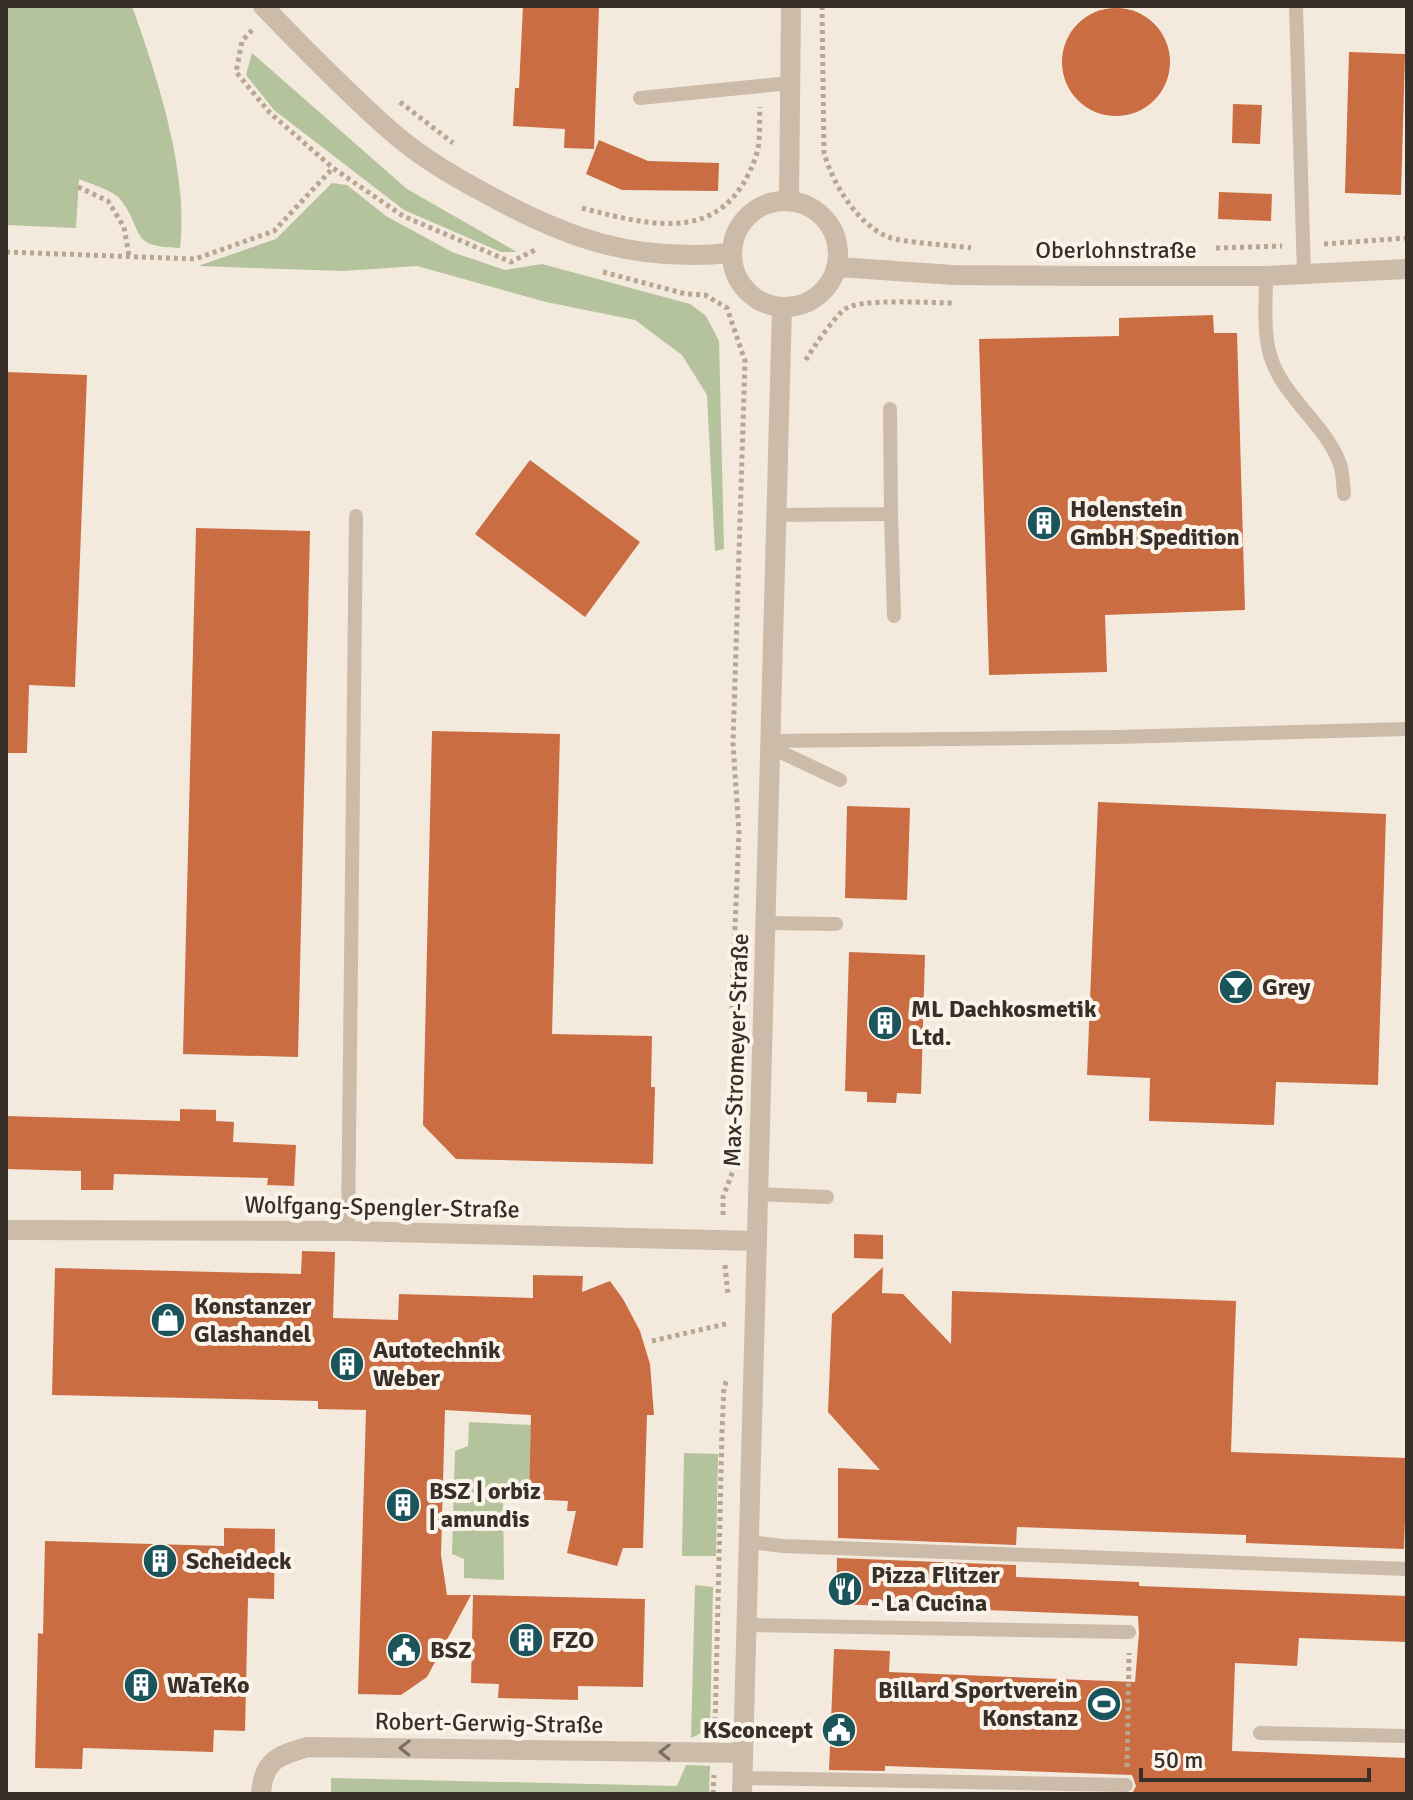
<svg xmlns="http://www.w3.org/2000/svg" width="1413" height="1800" viewBox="0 0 1413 1800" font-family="Signika,sans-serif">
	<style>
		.green { fill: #b4c39c }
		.building { fill: #cb6d43 }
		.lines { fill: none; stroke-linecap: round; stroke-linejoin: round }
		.path { stroke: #b8a592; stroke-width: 5; stroke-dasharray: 4 4; stroke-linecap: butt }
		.service { stroke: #ccbba8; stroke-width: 14 }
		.minor { stroke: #ccbba8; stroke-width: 20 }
		.minor-bridge { stroke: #ccbba8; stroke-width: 20 }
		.oneway { stroke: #7b6e62 }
		.labels { text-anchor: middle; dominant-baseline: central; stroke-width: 8; stroke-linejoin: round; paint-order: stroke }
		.street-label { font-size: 24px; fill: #392f29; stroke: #fbf4ea }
		.poi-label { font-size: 24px; font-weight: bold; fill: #392f29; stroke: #fbf4ea; text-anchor: start }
	</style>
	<rect width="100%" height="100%" fill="#f3eadd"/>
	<g class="green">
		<path d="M6,6H132C157,76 189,174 180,248C127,247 145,230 120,199C112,190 91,184 79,179L76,228L6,225Z"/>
		<polygon points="252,53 407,189 517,252 501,252 404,210 274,110 246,75"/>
		<polygon points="332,183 347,185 386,216 452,252 505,270 542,264 690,304 706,316 719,341 724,549 715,551 707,395 682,355 635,320 546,302 417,266 343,271 198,266 276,239"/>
		<polygon points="469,1422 531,1425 529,1499 503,1500 504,1580 464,1578 464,1559 452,1554 455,1451 468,1446"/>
		<polygon points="684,1453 718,1454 716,1556 682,1556"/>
		<polygon points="695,1585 713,1587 710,1729 691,1738"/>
		<polygon points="686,1765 710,1766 709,1794 331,1794 331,1778 677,1786"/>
	</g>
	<g class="building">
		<polygon points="523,6 599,6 594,149 564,148 565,129 513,126 515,88 519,88"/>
		<circle cx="1116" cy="62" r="54"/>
		<polygon points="1349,52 1405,54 1401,195 1345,193"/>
		<polygon points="1233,104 1262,105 1260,144 1232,143"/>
		<polygon points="599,140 648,161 719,163 718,191 622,190 586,174"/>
		<polygon points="1219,192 1272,194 1271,221 1218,219"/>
		<polygon points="1213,315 1214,333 1237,333 1245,610 1105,615 1107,672 989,675 979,339 1119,336 1119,318"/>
		<polygon points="6,372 87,375 75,687 29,685 27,753 6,753"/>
		<polygon points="530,460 640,542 585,617 475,534"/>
		<polygon points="196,528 310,531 298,1057 183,1054"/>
		<polygon points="432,731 560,734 552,1034 652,1036 651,1087 655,1087 653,1164 456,1159 423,1125"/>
		<polygon points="1098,802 1386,814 1378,1085 1276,1082 1274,1125 1149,1121 1150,1078 1087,1075"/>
		<polygon points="847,806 910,808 907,900 845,898"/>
		<polygon points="849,952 925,955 921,1094 897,1093 896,1103 867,1102 867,1092 845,1091"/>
		<polygon points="180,1109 216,1110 216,1121 234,1122 233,1142 296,1145 294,1186 267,1185 268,1178 114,1174 113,1190 81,1190 81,1171 6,1169 6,1116 180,1121"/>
		<polygon points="854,1234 883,1235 883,1259 854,1258"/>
		<polygon points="302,1251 335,1252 333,1318 398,1320 399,1294 533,1298 533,1275 583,1276 582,1292 610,1281 623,1299 640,1331 650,1364 654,1415 647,1415 643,1548 623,1548 617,1566 567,1553 576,1511 567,1511 568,1501 529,1499 531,1415 445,1410 441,1555 447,1595 471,1595 427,1677 401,1695 358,1694 366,1410 318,1409 318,1401 52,1395 55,1268 301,1274"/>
		<polygon points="883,1267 882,1293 903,1294 951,1344 952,1291 1236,1301 1231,1452 1407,1458 1404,1549 1246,1543 1246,1535 1017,1527 1016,1545 838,1538 838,1468 880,1470 828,1412 832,1314"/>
		<polygon points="224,1528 275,1529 274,1599 248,1598 245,1731 214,1730 213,1752 83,1748 82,1769 35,1768 38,1633 43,1634 45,1541 224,1546"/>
		<polygon points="837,1558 1016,1565 1016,1577 1139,1582 1139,1586 1407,1596 1407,1642 1299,1638 1297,1666 1235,1663 1232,1751 1407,1758 1407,1794 1132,1794 1136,1786 1132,1775 885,1766 885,1771 829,1770 834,1649 890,1651 889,1672 1135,1682 1139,1633 1138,1616 836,1604"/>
		<polygon points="473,1595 645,1599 643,1687 578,1686 578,1700 498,1698 499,1684 471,1683"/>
	</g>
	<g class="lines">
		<g class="path">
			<path d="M822,6L824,153C833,184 857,224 888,237C903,243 952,245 971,248"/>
			<polyline points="252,30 242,41 236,72 270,113 333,168 403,216 511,262 535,250"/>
			<polyline points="400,102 453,143"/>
			<polyline points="78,187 108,201 124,227 129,256"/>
			<path d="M582,208C655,227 725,245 756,156C761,141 759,122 760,107"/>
			<polyline points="1324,244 1407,238"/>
			<polyline points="1216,248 1282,246"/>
			<polyline points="6,252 195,259 274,231 333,168"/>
			<polyline points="603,272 686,294 705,295 727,308 745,361 733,744 739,832 732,997 733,1053 735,1058"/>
			<path d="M806,360C811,350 836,315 845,309C860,298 931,303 953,303"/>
			<polyline points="723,1215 723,1197 733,1171"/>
			<polyline points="725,1265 728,1295"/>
			<polyline points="652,1341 730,1323"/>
			<polyline points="715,1729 722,1431 724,1387 727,1380"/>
			<polyline points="1127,1767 1129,1653"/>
			<polyline points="713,1794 714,1775"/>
		</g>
		<g class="service">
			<polyline points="1296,6 1304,274"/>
			<polyline points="640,98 790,83"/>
			<path d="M1266,276C1266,301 1263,330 1270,355C1282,397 1325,423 1340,464C1343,473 1343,485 1344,494"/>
			<polyline points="891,514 894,616"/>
			<polyline points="776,515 891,514 890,409"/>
			<polyline points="770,741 1117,737 1407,729"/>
			<polyline points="770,747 840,780"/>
			<polyline points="765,923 836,924"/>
			<polyline points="758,1194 827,1197"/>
			<polyline points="348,1231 356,516"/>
			<polyline points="749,1542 783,1546 1407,1569"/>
			<polyline points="747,1625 1129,1632"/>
			<polyline points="1260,1733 1407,1736"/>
			<polyline points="743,1778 1126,1785"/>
		</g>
		<g class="minor">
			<path d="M297,41C330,74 363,108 399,138C424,159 453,176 481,191C565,238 634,263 732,253"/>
			<polyline points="789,200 791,6"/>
			<circle cx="785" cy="254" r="53"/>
			<polyline points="838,267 953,275 1095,276 1266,276 1407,269"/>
			<polyline points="6,1230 348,1231 757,1241"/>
			<path d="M261,1794C263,1760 279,1755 308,1747L743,1753"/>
			<polyline points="742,1794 782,307"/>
		</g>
		<polyline class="minor-bridge" points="263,6 297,41"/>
	</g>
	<defs><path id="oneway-chevron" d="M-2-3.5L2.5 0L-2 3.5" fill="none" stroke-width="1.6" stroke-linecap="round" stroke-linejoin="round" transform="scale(2)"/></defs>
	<g class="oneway">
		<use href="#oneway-chevron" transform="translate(405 1748) rotate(-179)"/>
		<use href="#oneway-chevron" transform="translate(665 1752) rotate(-179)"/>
	</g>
	<defs>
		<g id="building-disc" transform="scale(1.8)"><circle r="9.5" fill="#1c545c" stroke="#fbf4ea"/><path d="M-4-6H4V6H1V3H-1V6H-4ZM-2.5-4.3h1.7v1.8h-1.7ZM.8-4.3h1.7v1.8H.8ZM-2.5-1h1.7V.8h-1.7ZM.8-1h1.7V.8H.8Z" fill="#fff"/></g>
		<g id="bar-disc" transform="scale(1.8)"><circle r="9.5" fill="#1c545c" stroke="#fbf4ea"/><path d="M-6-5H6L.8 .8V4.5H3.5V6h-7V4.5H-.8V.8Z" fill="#fff"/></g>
		<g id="shop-disc" transform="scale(1.8)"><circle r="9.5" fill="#1c545c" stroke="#fbf4ea"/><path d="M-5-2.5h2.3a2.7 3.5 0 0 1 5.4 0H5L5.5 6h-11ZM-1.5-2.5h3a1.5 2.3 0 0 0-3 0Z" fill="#fff"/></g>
		<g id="restaurant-disc" transform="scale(1.8)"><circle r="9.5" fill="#1c545c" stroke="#fbf4ea"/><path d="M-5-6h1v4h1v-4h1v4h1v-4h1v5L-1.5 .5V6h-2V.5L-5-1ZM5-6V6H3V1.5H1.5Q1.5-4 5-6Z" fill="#fff"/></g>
		<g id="civic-disc" transform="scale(1.8)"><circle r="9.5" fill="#1c545c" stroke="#fbf4ea"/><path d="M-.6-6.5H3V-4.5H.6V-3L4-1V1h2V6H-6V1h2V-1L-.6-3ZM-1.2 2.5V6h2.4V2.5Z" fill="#fff"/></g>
		<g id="stadium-disc" transform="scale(1.8)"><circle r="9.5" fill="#1c545c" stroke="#fbf4ea"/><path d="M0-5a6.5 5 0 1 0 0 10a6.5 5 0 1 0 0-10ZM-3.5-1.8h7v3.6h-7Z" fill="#fff"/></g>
	</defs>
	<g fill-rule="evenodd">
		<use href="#building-disc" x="1044" y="523"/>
		<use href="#bar-disc" x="1236" y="987"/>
		<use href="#building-disc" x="885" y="1023"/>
		<use href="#shop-disc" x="168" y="1320"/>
		<use href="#building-disc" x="347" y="1364"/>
		<use href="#building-disc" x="403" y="1505"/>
		<use href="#building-disc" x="160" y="1561"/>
		<use href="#restaurant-disc" x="845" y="1589"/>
		<use href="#building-disc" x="526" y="1640"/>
		<use href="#civic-disc" x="404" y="1650"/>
		<use href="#building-disc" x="141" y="1685"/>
		<use href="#stadium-disc" x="1104" y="1704"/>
		<use href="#civic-disc" x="839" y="1730"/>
	</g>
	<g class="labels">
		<g class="street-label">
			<text x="1116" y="250">Oberlohnstraße</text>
			<text transform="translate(736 1050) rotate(-88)">Max-Stromeyer-Straße</text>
			<text transform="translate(382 1207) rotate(1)">Wolfgang-Spengler-Straße</text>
			<text transform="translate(489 1723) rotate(1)">Robert-Gerwig-Straße</text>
		</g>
		<g class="poi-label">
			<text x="1070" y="509">Holenstein<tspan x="1070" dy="28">GmbH Spedition</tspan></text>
			<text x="1262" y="987">Grey</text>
			<text x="911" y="1009">ML Dachkosmetik<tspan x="911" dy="28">Ltd.</tspan></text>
			<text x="194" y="1306">Konstanzer<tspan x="194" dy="28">Glashandel</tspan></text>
			<text x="373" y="1350">Autotechnik<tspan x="373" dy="28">Weber</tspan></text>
			<text x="429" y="1491">BSZ | orbiz<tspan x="429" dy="28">| amundis</tspan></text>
			<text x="186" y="1561">Scheideck</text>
			<text x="871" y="1575">Pizza Flitzer<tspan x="871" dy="28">- La Cucina</tspan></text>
			<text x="552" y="1640">FZO</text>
			<text x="430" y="1650">BSZ</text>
			<text x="167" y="1685">WaTeKo</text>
			<text x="1078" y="1690" text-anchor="end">Billard Sportverein<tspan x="1078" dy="28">Konstanz</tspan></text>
			<text x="813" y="1730" text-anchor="end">KSconcept</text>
		</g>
	</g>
	<rect width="1413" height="1800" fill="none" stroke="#392f29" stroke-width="16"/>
	<path d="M1141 1768v12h228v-12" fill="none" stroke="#392f29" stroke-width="4"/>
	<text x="1153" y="1768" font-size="24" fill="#392f29" stroke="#fbf4ea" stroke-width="6" paint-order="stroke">50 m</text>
</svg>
